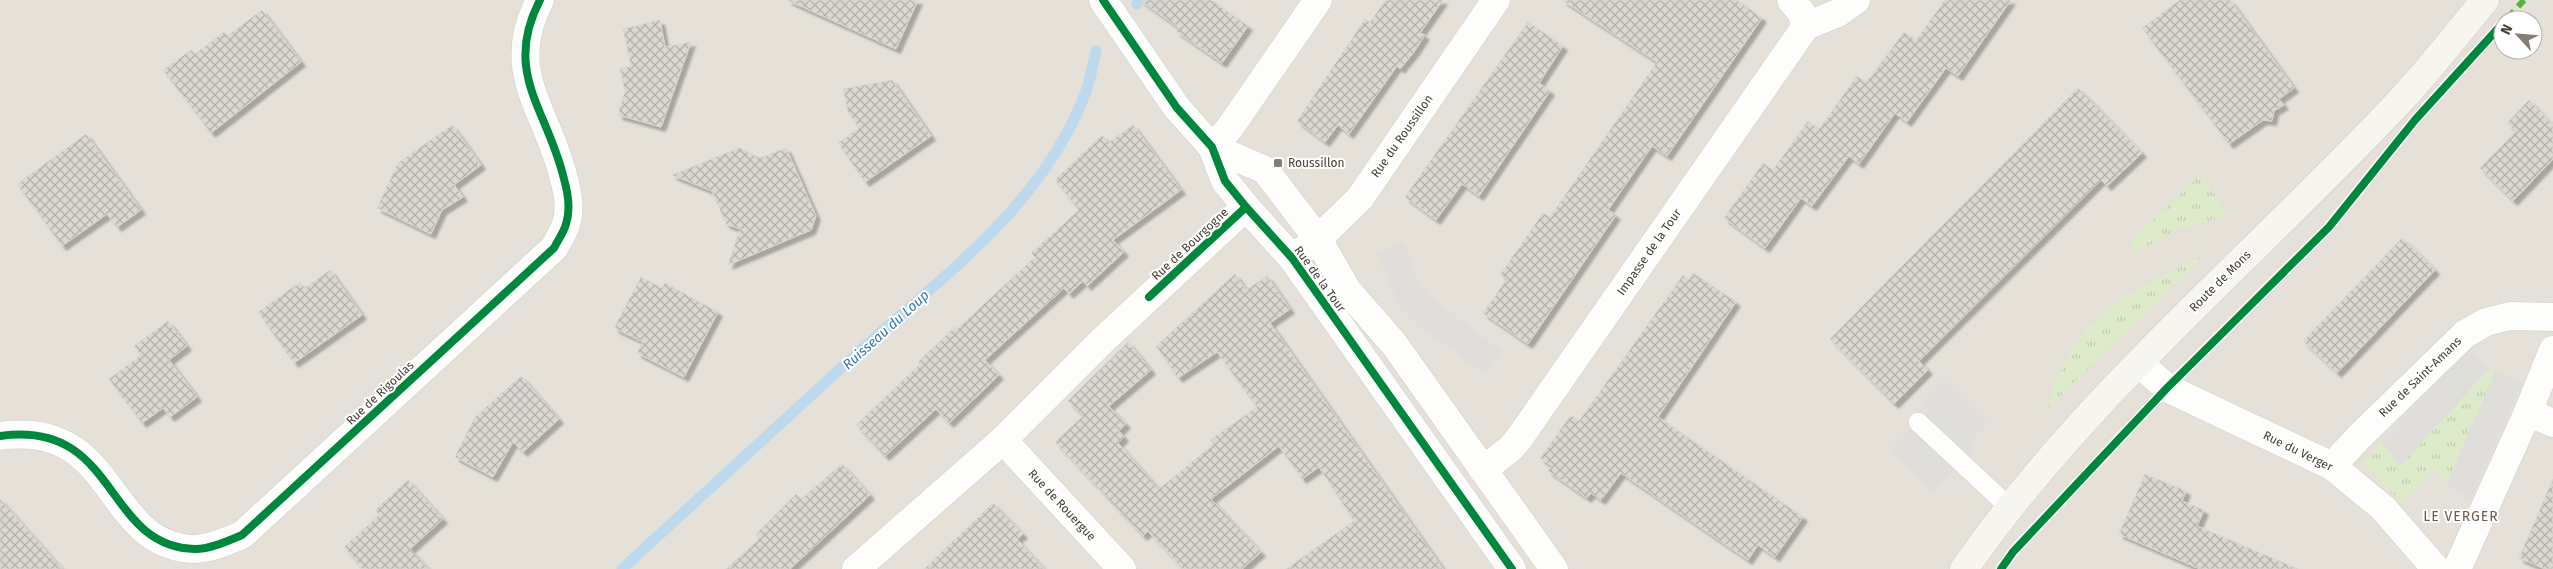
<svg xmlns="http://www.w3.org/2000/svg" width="2553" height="569" viewBox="0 0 2553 569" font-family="'Fira Sans',sans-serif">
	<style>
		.residential { fill: #e5e1d8; fill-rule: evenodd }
		.grass { fill: url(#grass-tufts) }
		.parking { fill: #e0dedb }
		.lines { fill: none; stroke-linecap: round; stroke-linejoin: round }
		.stream { stroke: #bcd9ee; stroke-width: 11 }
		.building { fill: url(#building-cross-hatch); stroke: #d9d6d1; filter: url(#shadow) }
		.service-casing { stroke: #cfcdc8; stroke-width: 20 }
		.minor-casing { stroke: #cfcdc8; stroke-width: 29 }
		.secondary-casing { stroke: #d0ccc2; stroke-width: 29 }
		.service { stroke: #fdfdfc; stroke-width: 19 }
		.minor { stroke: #fdfdfc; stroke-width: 28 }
		.secondary { stroke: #f7f5ef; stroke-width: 28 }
		.quiet { stroke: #57b346; stroke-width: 6; stroke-dasharray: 12 6; stroke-linecap: butt }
		.cycleway-casing { stroke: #fff; stroke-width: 11 }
		.cycleway { stroke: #00873e; stroke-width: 8 }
		.poi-dot { fill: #827e76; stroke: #fff; stroke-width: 2 }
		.labels { text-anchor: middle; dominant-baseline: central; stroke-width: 4; stroke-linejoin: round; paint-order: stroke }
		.street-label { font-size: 12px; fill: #474137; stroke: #fff }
		.poi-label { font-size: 12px; fill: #474137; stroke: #fff; text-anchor: start }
		.water-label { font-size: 14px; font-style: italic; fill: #3078b2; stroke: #fff }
		.neighbourhood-label { font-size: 14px; letter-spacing: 1px; fill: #6a5f4e; stroke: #fff }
	</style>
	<defs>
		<pattern id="grass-tufts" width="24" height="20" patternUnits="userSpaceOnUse" patternTransform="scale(1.25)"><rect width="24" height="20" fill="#deebcb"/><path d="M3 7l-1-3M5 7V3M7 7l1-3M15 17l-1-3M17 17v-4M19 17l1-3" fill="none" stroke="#c0cbaf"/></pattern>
		<pattern id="building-cross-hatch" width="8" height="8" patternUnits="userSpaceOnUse" patternTransform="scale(1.25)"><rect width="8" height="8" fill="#dad8d3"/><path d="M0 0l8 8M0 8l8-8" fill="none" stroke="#b3b1ac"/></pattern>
		<filter id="shadow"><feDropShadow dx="4.5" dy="4.5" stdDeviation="1" flood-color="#0004"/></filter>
	</defs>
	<rect width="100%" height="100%" fill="#f1efeb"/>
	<path class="residential" d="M0,0H2553V569H0ZM2503,20H2533V50H2503Z"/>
	<g class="grass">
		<polygon points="2202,173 2227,215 2182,228 2132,254 2130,243"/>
		<path d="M2206,254L2046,410C2055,381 2067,353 2087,329C2111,298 2171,272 2206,254Z"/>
		<polygon points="2489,369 2495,372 2446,485 2432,471 2402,503 2363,463 2382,442 2400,466"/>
	</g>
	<g class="parking">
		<polygon points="1403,242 1417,279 1431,298 1502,351 1485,374 1416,324 1401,309 1376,252"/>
		<polygon points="2469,348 2489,369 2400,466 2382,442"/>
		<polygon points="2495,372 2522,383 2470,500 2446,485"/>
		<polygon points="1944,379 1988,423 1967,443 1974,450 1932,493 1889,450 1929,410 1921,402"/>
	</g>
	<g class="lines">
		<g class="stream">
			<polyline points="1137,4 1139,0"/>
			<path d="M622,569C699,498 776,428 853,357C939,279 1042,207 1085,94C1090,81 1093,65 1096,51"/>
		</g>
	</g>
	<g class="building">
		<polygon points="787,0 918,0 896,49"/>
		<polygon points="1140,0 1211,0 1248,26 1222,63 1176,31 1179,28"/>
		<polygon points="1386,0 1443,0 1420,33 1425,35 1414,52 1400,69 1397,66 1349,134 1338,125 1325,142 1297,121 1365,19 1370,22"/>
		<polygon points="1562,0 1737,0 1762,18 1667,156 1652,146 1608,210 1616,215 1528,344 1483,313 1507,279 1500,275 1543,213 1550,217 1657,62"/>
		<polygon points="1945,0 2011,0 1958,76 1946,68 1907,122 1895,113 1859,164 1849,156 1812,206 1801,198 1765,248 1724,218 1763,163 1773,170 1808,121 1819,129 1857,76 1866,83 1904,32 1916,40"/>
		<polygon points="2180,0 2230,0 2294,88 2279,99 2284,105 2274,111 2272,121 2263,120 2229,144 2142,28"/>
		<polygon points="262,10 301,62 211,133 163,70 191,50 195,54 224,32 227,36"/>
		<polygon points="660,20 665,47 691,42 661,127 618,115 625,91 620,69 631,66 623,29"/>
		<polygon points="1528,22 1563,46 1539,83 1550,91 1479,196 1462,184 1436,220 1405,197"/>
		<polygon points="892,80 931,136 865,182 838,143 859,128 848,112 843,89"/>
		<polygon points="2078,88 2142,153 2107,186 2101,180 1919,361 1928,370 1894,404 1830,339"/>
		<polygon points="2529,100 2553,125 2553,159 2513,201 2480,168 2516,131 2507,123"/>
		<polygon points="452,125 481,165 454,185 463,197 442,210 431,234 377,208 398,163"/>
		<polygon points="1133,125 1181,190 1113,240 1124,252 1087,286 1083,281 1069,294 1064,288 985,360 999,375 949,423 936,409 885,456 856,425 920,364 918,362 955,327 957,329 1035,257 1031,253 1079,210 1055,180 1102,135 1109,142"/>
		<polygon points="86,134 141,210 117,227 107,214 62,246 17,184"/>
		<polygon points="739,148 760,158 786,148 816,216 811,230 728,265 740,229 726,224 712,191 672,175"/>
		<polygon points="2402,238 2435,270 2337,373 2303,341"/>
		<polygon points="330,270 362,315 294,363 258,312 300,282 305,288"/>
		<polygon points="1693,273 1736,302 1658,417 1803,517 1775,557 1758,545 1748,560 1621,473 1601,500 1591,493 1587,498 1548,471 1552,466 1540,458 1571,415 1579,421 1683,275 1689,280"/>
		<polygon points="1235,274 1246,290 1267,276 1290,309 1270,323 1443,569 1286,569 1354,521 1319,467 1302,479 1279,446 1211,499 1261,552 1242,569 1183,569 1148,531 1143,536 1055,442 1083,416 1068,401 1128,342 1151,370 1109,406 1126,424 1119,431 1124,437 1118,443 1159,489 1214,444 1210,440 1257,407 1217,352 1178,378 1156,346"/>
		<polygon points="641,277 662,288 665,283 718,312 684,377 637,353 643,342 614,328"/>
		<polygon points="168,321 187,346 169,360 197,397 170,417 163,408 142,423 109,379 141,355 134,346"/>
		<polygon points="521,376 559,419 523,452 513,442 493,477 455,457 475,417"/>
		<polygon points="842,464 870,495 790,569 726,569 759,539 756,534 796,494 801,499"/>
		<polygon points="2145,474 2186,491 2182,501 2204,510 2197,526 2298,569 2200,569 2119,534"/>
		<polygon points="2553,479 2553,569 2545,569 2519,558"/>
		<polygon points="408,480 443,519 410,549 429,569 363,569 344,547 379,515 375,510"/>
		<polygon points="0,499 62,569 0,569"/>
		<polygon points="993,503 1023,534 1017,539 1044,569 924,569"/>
	</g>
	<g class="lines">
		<g class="service-casing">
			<polyline id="service" points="1918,422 2010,508"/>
		</g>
		<g class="minor-casing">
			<g id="minor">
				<polyline points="1103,0 1177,108 1212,147 1225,181 1246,207 1292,258 1512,569"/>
				<polyline points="1791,0 1801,12 1806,26"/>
				<polyline points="1212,147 1265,170 1318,239 1347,290 1394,344 1554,569"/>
				<polyline points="1212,147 1229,129 1318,0"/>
				<polyline points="1303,250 1318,239 1360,198 1496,0"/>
				<polyline points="2139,363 2167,388 2332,466 2383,508 2436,569"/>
				<polyline points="2528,412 2553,423"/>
				<path d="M0,436C119,419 103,547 195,549C210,549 228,541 242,535L554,248C558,240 564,232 566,224C571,209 568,193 564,179C548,110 502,73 540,0"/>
				<polyline points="1003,440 1122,569"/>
				<polyline points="2332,466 2360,436 2465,334 2486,322 2510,316 2553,317"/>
				<polyline points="1483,470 1511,448 1518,440 1806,26 1838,13 1856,0"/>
				<polyline points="856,569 1003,440 1103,340 1246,207"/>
				<polyline points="2457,569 2528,412 2553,350"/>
			</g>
		</g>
		<g class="secondary-casing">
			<path id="secondary" d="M1964,569C2087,393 2254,257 2400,101C2430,69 2457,34 2485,0"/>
		</g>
		<use href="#service" class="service"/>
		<use href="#minor" class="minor"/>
		<use href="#secondary" class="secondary"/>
		<polyline class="quiet" points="2506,20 2524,0"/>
		<g class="cycleway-casing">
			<g id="cycleway">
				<polyline points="1103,0 1177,108 1212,147 1225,181 1246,207 1292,258 1512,569"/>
				<polyline points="1149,297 1246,207"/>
				<path d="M0,436C119,419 103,547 195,549C210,549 228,541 242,535L554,248C558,240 564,232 566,224C571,209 568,193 564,179C548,110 502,73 540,0"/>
				<polyline points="2001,569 2013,552 2167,388 2329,227 2415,120 2503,23"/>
			</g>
		</g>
		<use href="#cycleway" class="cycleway"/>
	</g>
	<rect class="poi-dot" x="1273" y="158" width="10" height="10" rx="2.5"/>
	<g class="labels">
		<g class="street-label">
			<text transform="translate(1402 136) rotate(-55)">Rue du Roussillon</text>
			<text transform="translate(1190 244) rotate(-43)">Rue de Bourgogne</text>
			<text transform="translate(1649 252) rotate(-55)">Impasse de la Tour</text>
			<text transform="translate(1320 279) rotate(54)">Rue de la Tour</text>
			<text transform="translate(2220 281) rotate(-45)">Route de Mons</text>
			<text transform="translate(2420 377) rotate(-44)">Rue de Saint-Amans</text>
			<text transform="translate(380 393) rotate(-43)">Rue de Rigoulas</text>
			<text transform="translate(2298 451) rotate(26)">Rue du Verger</text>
			<text transform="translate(1062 505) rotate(47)">Rue de Rouergue</text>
		</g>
		<g class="poi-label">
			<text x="1288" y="163">Roussillon</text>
		</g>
		<g class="water-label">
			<text transform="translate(886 330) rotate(-42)">Ruisseau du Loup</text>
		</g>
		<g class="neighbourhood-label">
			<text x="2461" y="516">LE VERGER</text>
		</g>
	</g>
	<g transform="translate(2518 35) rotate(296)"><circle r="24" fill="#ffffff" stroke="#b5b3af"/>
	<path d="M0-4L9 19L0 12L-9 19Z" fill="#827e76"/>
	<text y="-8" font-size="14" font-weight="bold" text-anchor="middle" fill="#474137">N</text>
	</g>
</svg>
